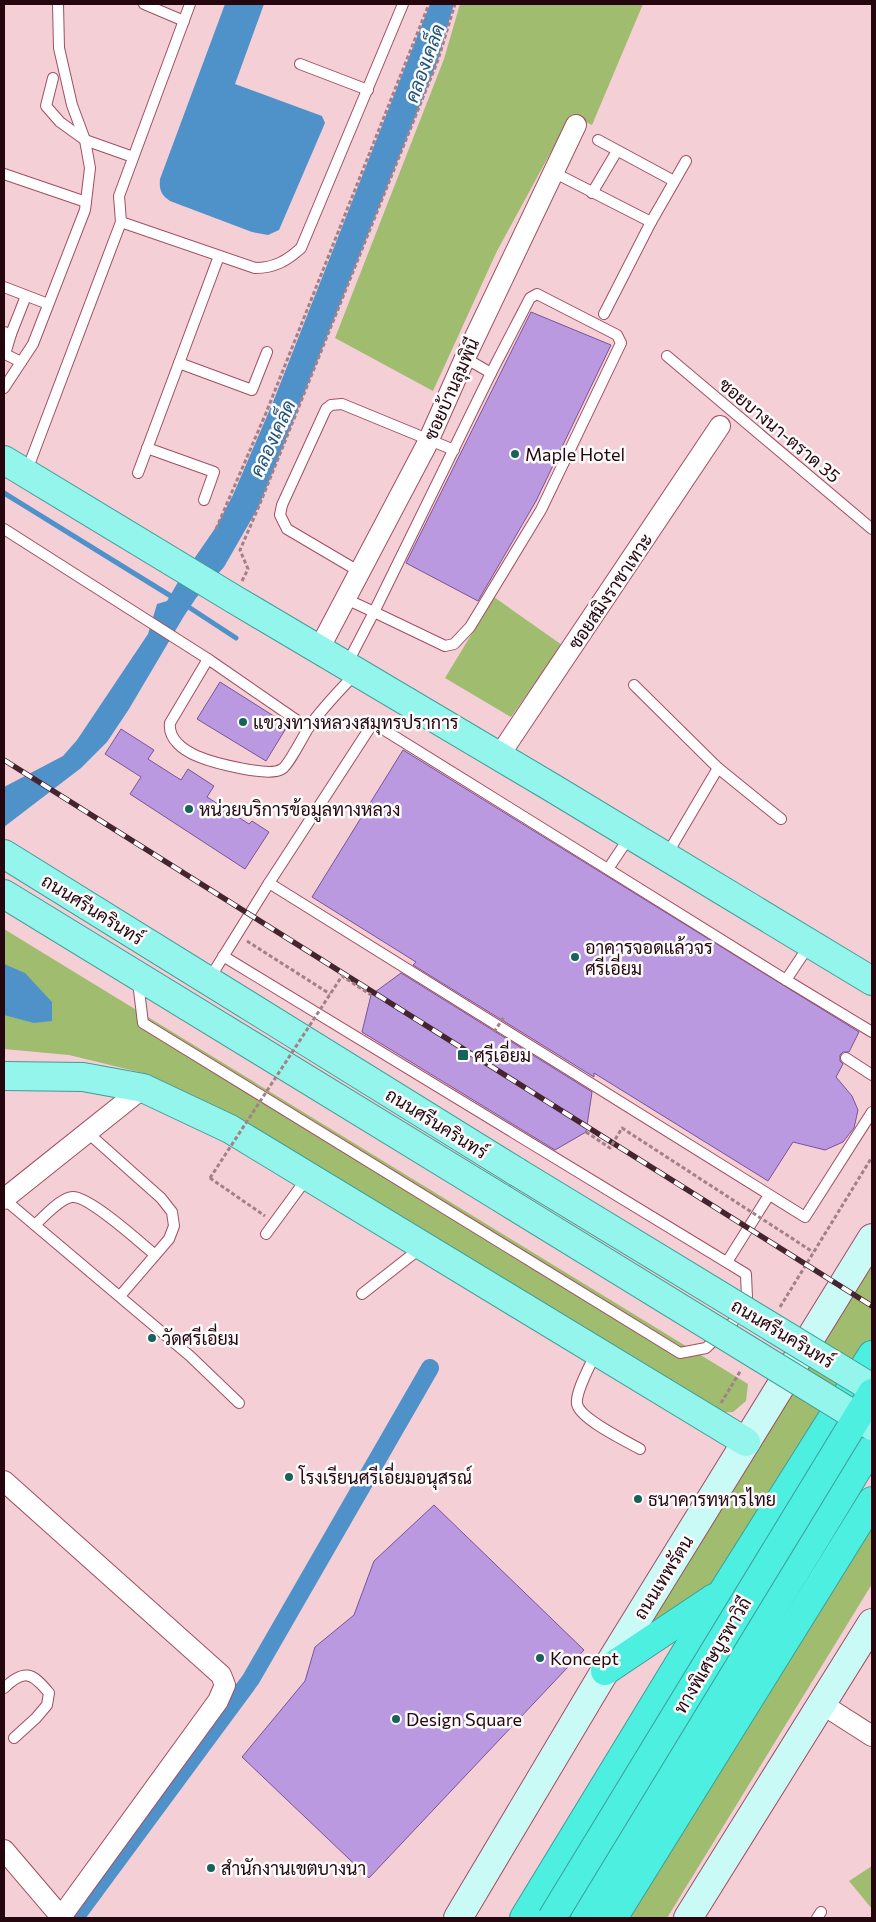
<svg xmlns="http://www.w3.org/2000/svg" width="876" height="1922" viewBox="0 0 876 1922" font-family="Commissioner,Sarabun,sans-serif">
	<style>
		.green { fill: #9fbc6f }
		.water { fill: #4f92ca }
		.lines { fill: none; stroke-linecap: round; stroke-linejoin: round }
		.stream { stroke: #4f92ca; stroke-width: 5 }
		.canal { stroke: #4f92ca; stroke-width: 18 }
		.building { fill: #bb99e1; stroke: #765598 }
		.lane-casing { stroke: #a04f63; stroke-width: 12 }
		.street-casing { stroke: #a04f63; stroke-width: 22 }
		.secondary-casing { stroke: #a04f63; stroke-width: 30 }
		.primary-casing { stroke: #3f9d97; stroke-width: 30 }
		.highway-casing { stroke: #3f9d97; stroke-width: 30 }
		.path { stroke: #a38087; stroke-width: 3; stroke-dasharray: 4 2.5; stroke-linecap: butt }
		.lane { stroke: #fff; stroke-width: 10 }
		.street { stroke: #fff; stroke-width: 20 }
		.secondary { stroke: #cafaf6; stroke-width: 28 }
		.primary { stroke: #94f5ec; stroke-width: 28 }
		.highway { stroke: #4defe0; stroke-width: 28 }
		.rail-casing { stroke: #44242d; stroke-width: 5.5 }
		.rail { stroke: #fbfbfb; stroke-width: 4; stroke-dasharray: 11; stroke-linecap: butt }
		.primary-bridge-casing { stroke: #3f9d97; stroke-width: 30; stroke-linecap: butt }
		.highway-bridge-casing { stroke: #3f9d97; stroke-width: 30; stroke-linecap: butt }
		.path-bridge { stroke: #a38087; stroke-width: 3; stroke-dasharray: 4 2.5; stroke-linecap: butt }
		.primary-bridge { stroke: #94f5ec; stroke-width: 28 }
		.highway-bridge { stroke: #4defe0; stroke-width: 28 }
		.poi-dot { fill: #17635c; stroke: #fbfbfb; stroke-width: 2 }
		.labels { text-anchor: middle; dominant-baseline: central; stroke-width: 5; stroke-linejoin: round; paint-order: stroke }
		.street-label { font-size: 18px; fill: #25060f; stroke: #fbfbfb }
		.poi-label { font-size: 18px; fill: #25060f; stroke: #fbfbfb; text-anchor: start }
		.water-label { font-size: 19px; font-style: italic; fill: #215278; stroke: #fbfbfb }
	</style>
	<rect width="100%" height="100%" fill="#f5cfd6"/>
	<g class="green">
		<polygon points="460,4 643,4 592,125 571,115 497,251 433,391 335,338 444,59"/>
		<polygon points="494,597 562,645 511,717 445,678"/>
		<polygon points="4,929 748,1384 746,1401 733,1412 714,1413 660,1377 278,1142 143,1073 69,1055 4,1049"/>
		<polygon points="872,1258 872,1342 726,1572 659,1624 653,1619"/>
		<polygon points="872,1517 872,1584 667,1918 625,1918"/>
		<polygon points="872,1866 872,1909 849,1881"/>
	</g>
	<g class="water">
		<path d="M225,4H264L235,84L322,116L325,123L279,230L268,235L252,232L170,201C161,195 159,190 160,179Z"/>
		<polygon points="430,4 454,4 438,60 259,506 224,567 196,598 184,616 129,709 107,742 81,768 4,827 4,787 63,756 77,740 148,634 157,604 167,601 178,582 216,527 233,495 273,402"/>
		<polygon points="4,964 25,973 52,1002 52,1021 34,1023 4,1015"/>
	</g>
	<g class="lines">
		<g class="stream">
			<polyline points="4,493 174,598"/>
			<polyline points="184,604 236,638"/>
		</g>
		<polyline class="canal" points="77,1915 251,1679 430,1368"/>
	</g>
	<g class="building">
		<polygon points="531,312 611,345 536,501 478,601 406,563"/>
		<polygon points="220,682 288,725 266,761 197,719"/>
		<polygon points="121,729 154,750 148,759 181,780 188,769 214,786 207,797 249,824 252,821 269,832 245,869 130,794 141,777 105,754"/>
		<polygon points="403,750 859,1032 849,1052 843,1052 840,1055 840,1061 843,1064 836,1077 852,1096 858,1110 854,1128 843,1142 825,1150 793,1142 768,1181 594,1073 594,1077 413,965 416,962 312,897"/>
		<polygon points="401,973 592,1092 586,1132 555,1150 362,1032 371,995"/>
		<polygon points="434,1505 584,1650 369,1878 242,1757 305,1681 315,1647 354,1615 374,1561"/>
	</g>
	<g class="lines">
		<g class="lane-casing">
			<g id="lane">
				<polyline points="144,4 184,21"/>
				<polyline points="300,64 368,90"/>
				<polyline points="53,78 46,106 60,122 85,140 133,157"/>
				<polyline points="598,140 674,181"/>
				<polyline points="553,172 651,222"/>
				<polyline points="4,174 86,202"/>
				<polyline points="592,193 617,151"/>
				<polyline points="121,222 119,196 190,4"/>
				<polyline points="4,287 48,304"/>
				<polygon points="537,294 617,335 621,343 541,510 470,627 454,644 445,646 374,612 491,373 530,298"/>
				<polyline points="604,314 651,222 686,161"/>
				<polyline points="4,332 11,334 5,354 21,362"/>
				<polyline points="11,334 26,296"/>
				<polyline points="667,356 872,529"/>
				<polyline points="465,358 491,373"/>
				<polyline points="179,363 252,390 267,352"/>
				<polyline points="4,388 33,344 85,210 90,168 85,140 72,105 59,48 58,4"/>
				<polyline points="147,448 214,472 204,500"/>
				<path d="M26,473L121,222L255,268C274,268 287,261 301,248L403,4"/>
				<polyline points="138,473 219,256"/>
				<polyline points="4,529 208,659"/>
				<polyline points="360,572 287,529 280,515 282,505 326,409 331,405 342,404 454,450"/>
				<polyline points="346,599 374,612 347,664"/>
				<polyline points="634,685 718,768"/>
				<path d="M308,728L208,659L170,723C168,739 183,750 197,756C211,762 269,778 282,769C289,765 303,736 309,727C323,707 340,690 357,672"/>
				<polyline points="666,856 718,768 781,819"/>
				<polyline points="608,869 630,836"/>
				<polyline points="269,883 373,723 786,980"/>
				<polyline points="810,944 786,980 872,1032"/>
				<polyline points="208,981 269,883 805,1217 872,1112"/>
				<polyline points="138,982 143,1023 680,1353 706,1348 733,1322 747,1298 746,1274 223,956"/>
				<polyline points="846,1058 872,1075"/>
				<polyline points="88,1133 161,1198 172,1212 174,1226 169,1239 120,1296"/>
				<polyline points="4,1199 190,1356 239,1403"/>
				<path d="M35,1225C43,1217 61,1198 72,1197C88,1195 141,1243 155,1255"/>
				<polyline points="266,1234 307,1178"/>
				<polyline points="727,1262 769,1195"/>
				<polyline points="362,1294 422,1247"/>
				<path d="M596,1352C591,1364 575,1392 577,1404C580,1419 626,1441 640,1449"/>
				<path d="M4,1688C24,1669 32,1672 49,1693L47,1705L36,1718L14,1738"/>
				<polyline points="817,1918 821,1912"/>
			</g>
		</g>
		<g class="street-casing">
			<g id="street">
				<polyline points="319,649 426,446 465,358 576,125"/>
				<polyline points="499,756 720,426"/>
				<polyline points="4,1199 143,1088"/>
				<polyline points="4,1481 221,1675 225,1685 218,1701 61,1917"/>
				<polyline points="822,1704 872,1736"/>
				<polyline points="4,1850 62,1918"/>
			</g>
		</g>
		<g class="secondary-casing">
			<g id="secondary">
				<polyline points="458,1918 605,1671 872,1238"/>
				<polyline points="688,1918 872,1623"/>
			</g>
		</g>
		<g class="primary-casing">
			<g id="primary">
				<polyline points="4,460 232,598 551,787 872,981"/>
				<polyline points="4,854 517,1172"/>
				<polyline points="4,894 501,1198"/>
				<polyline points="4,1076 83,1077 143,1088 230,1129 746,1442"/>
			</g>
		</g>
		<g class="highway-casing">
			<g id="highway">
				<polyline points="605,1671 714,1598"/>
				<polyline points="524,1918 722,1593 872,1355"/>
				<polyline points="585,1918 872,1445"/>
				<polyline points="613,1918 872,1501"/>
			</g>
		</g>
		<g class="path">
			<polyline points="216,529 266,413 429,4"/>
			<polyline points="242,581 248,569 240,550 259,506 438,60 455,4"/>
			<polyline points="247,941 330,994"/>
			<polyline points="210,1178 265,1216"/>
			<polyline points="780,1307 872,1157"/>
			<polyline points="721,1403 741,1370"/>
		</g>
		<use href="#lane" class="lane"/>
		<use href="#street" class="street"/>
		<use href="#secondary" class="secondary"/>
		<use href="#primary" class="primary"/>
		<use href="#highway" class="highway"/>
		<g class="rail-casing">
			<polyline id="rail" points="4,760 872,1306"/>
		</g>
		<use href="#rail" class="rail"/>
		<g class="primary-bridge-casing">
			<g id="primary-bridge">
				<polyline points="517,1172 872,1388"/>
				<polyline points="501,1198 872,1426"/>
			</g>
		</g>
		<g class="highway-bridge-casing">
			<polyline id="highway-bridge" points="552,1918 872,1393"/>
		</g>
		<g class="path-bridge">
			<polyline points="494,1032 504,1017"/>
			<polyline points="586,1132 610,1148 622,1128 813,1252"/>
			<polyline points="210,1178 342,976 371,995"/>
		</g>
		<use href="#primary-bridge" class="primary-bridge"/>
		<use href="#highway-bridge" class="highway-bridge"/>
	</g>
	<g class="poi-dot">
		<circle cx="515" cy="454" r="5"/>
		<circle cx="243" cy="722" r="5"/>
		<circle cx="189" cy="809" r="5"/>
		<circle cx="575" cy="957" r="5"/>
		<rect x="457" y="1049" width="12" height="12" rx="2.5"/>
		<circle cx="152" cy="1338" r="5"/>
		<circle cx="289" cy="1477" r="5"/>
		<circle cx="638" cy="1499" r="5"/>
		<circle cx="540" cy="1658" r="5"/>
		<circle cx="396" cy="1719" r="5"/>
		<circle cx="211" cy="1868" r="5"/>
	</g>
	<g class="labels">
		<g class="street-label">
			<text transform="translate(451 389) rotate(-66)">ซอยบ้านลุมพินี</text>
			<text transform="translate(780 430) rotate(40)">ซอยบางนา-ตราด 35</text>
			<text transform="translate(610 591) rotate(-56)">ซอยสมิงราชาเทวะ</text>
			<text transform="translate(93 909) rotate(32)">ถนนศรีนครินทร์</text>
			<text transform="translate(437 1123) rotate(32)">ถนนศรีนครินทร์</text>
			<text transform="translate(783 1333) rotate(31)">ถนนศรีนครินทร์</text>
			<text transform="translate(663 1577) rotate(-58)">ถนนเทพรัตน</text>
			<text transform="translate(712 1655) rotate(-59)">ทางพิเศษบูรพาวิถี</text>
		</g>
		<g class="poi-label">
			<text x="525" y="454">Maple Hotel</text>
			<text x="253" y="722">แขวงทางหลวงสมุทรปราการ</text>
			<text x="199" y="809">หน่วยบริการข้อมูลทางหลวง</text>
			<text x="585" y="947">อาคารจอดแล้วจร<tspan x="585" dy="21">ศรีเอี่ยม</tspan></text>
			<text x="474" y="1055">ศรีเอี่ยม</text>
			<text x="162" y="1338">วัดศรีเอี่ยม</text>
			<text x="299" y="1477">โรงเรียนศรีเอี่ยมอนุสรณ์</text>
			<text x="648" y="1499">ธนาคารทหารไทย</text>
			<text x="550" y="1658">Koncept</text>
			<text x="406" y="1719">Design Square</text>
			<text x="221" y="1868">สำนักงานเขตบางนา</text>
		</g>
		<g class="water-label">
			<text transform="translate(424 63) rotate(-70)">คลองเคล็ด</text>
			<text transform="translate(272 438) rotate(-65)">คลองเคล็ด</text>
		</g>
	</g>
	<rect width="876" height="1922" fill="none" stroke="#25060f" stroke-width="10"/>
</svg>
